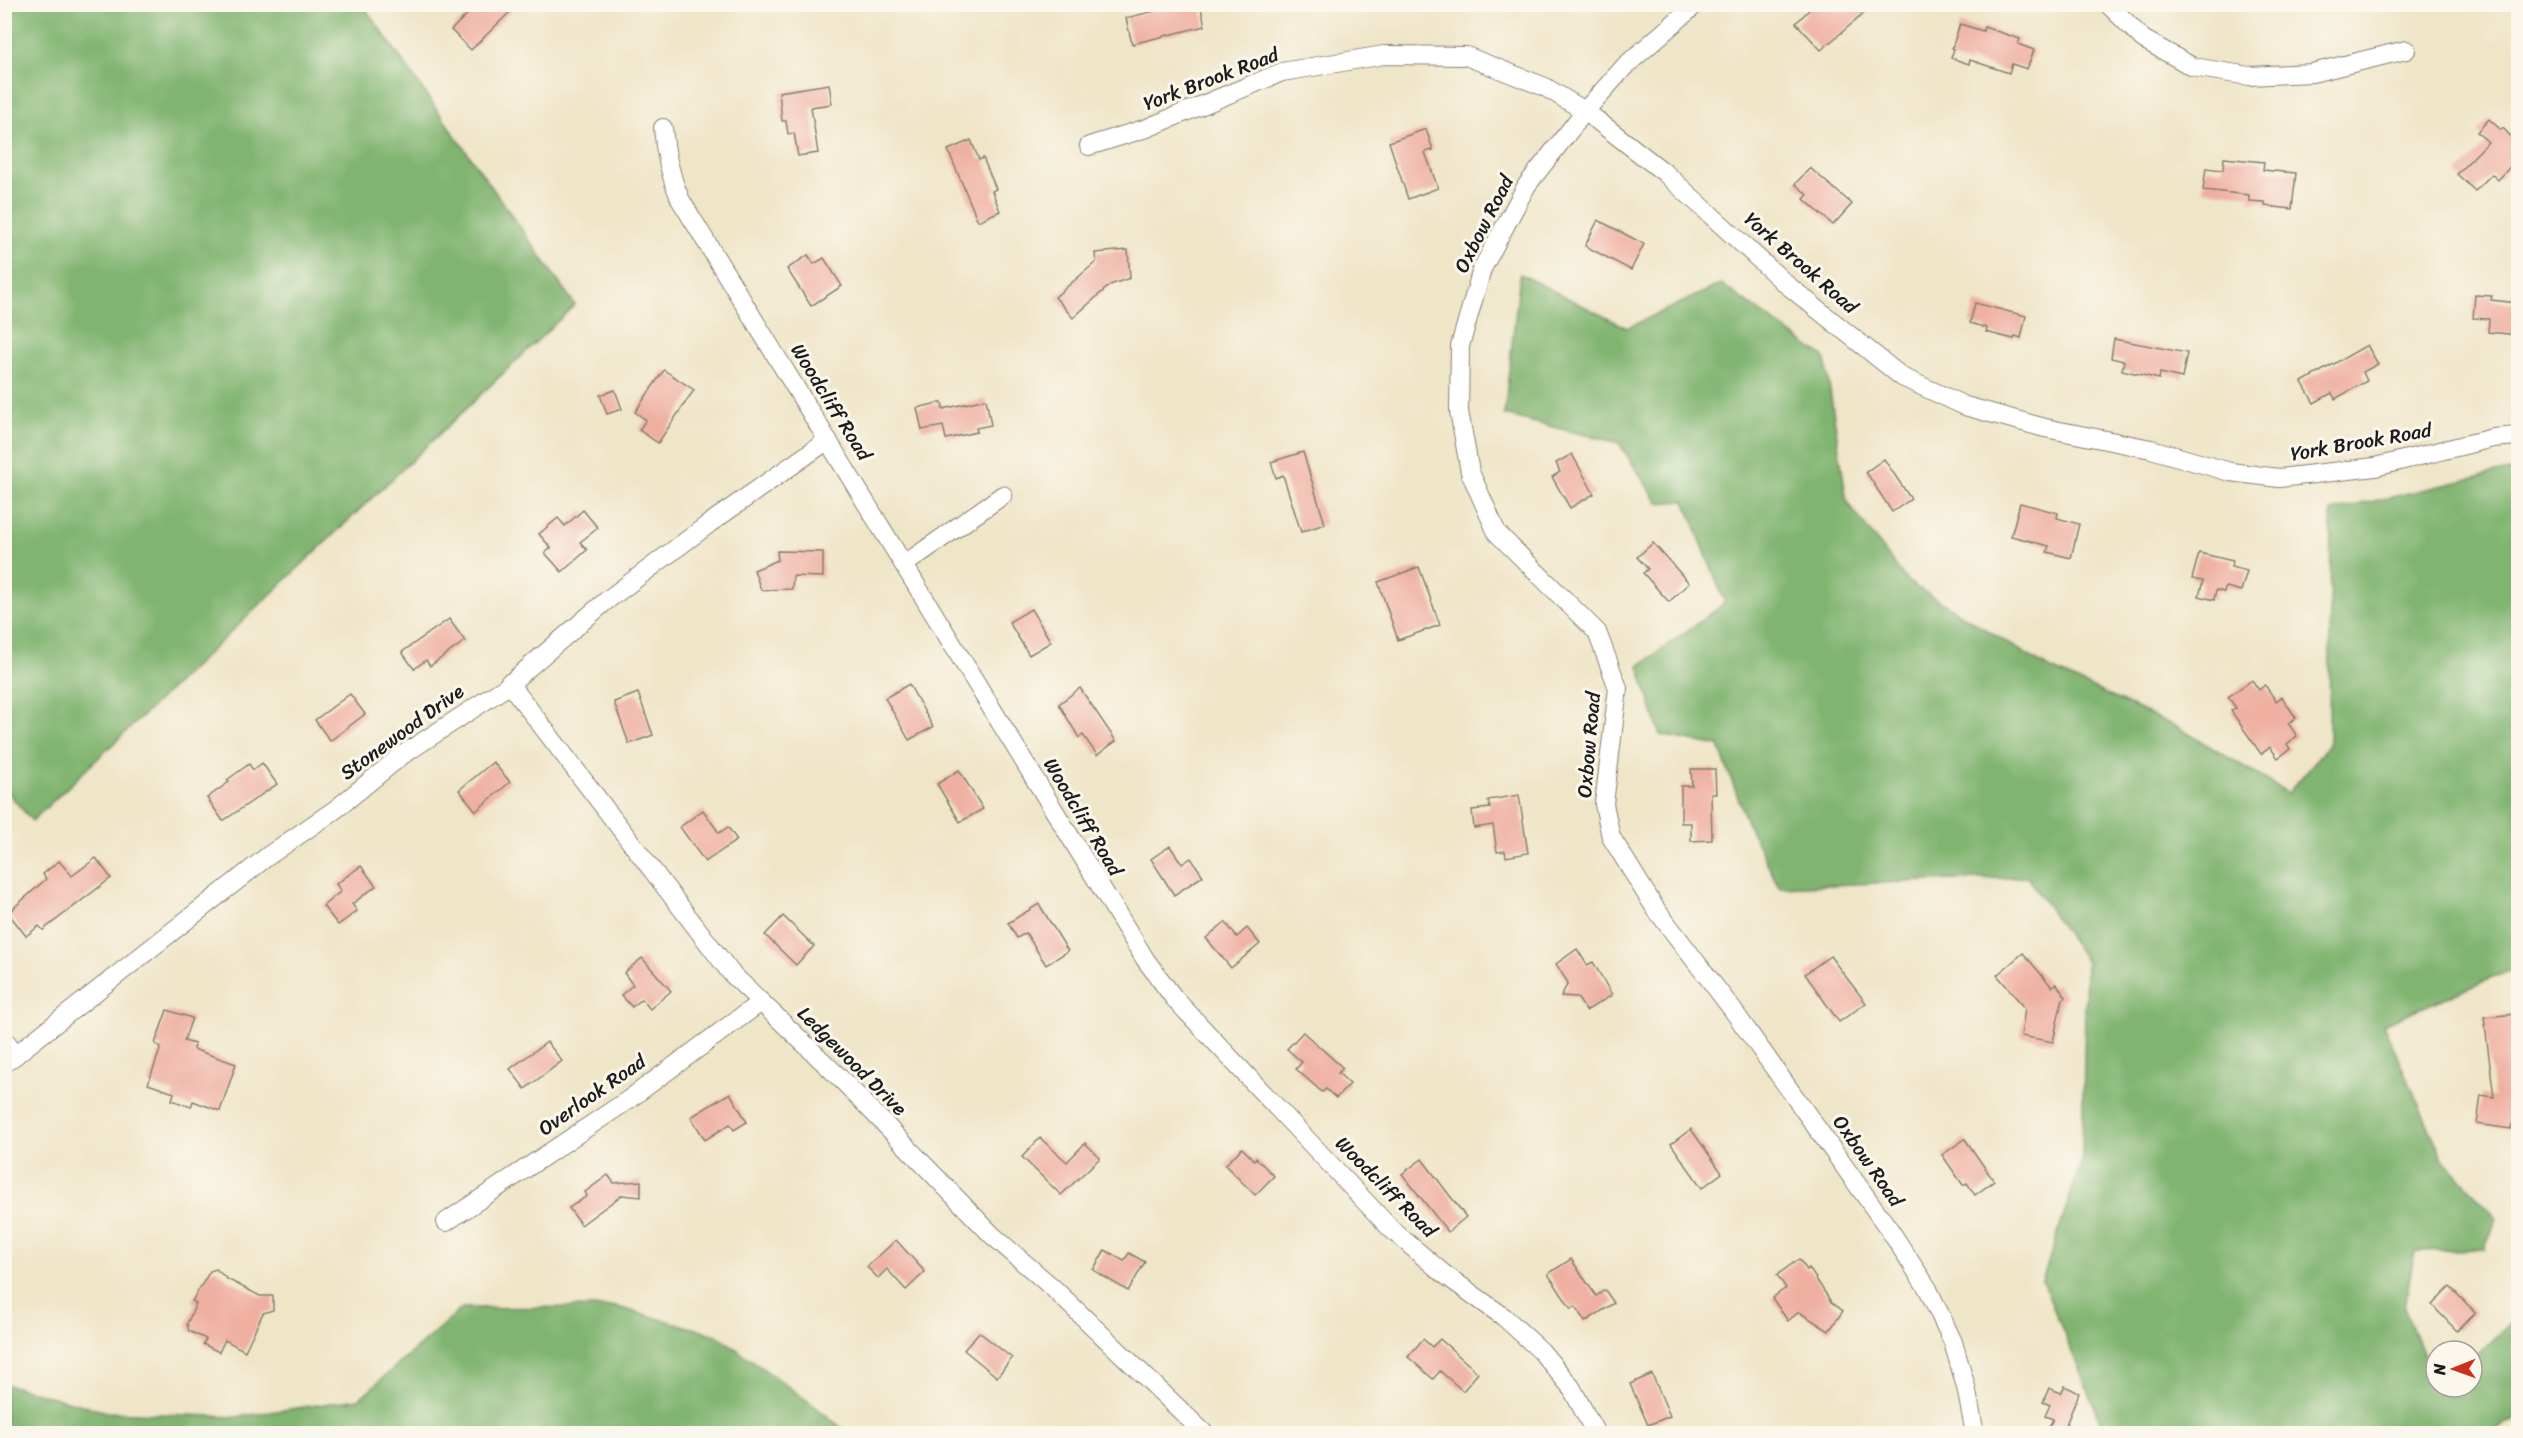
<svg xmlns="http://www.w3.org/2000/svg" width="2523" height="1438" viewBox="0 0 2523 1438" font-family="Sriracha,sans-serif">
	<style>
		.forest { fill: #80b46f; stroke: #4e6846; stroke-width: 1.5 }
		.building { fill: #efb0a2 }
		.lines { fill: none; stroke-linecap: round; stroke-linejoin: round }
		.minor-casing { stroke: #868072; stroke-width: 20 }
		.minor { stroke: #fff; stroke-width: 18 }
		.labels { text-anchor: middle; dominant-baseline: central; stroke-width: 6; stroke-linejoin: round; paint-order: stroke }
		.street-label { font-size: 20px; fill: #1c1c1c; stroke: #fbf7ec }
	</style>
	<rect width="100%" height="100%" fill="#fbf7ec"/>
	<filter id="ink" filterUnits="userSpaceOnUse"><feTurbulence type="fractalNoise" baseFrequency=".0167" numOctaves="2"/><feDisplacementMap in="SourceGraphic" scale="12" xChannelSelector="R" yChannelSelector="G"/><feConvolveMatrix kernelMatrix="1 2 1 2 8 2 1 2 1" color-interpolation-filters="sRGB"/></filter>
	<filter id="wash" filterUnits="userSpaceOnUse"><feTurbulence type="fractalNoise" baseFrequency=".008" numOctaves="4" result="noise"/><feDisplacementMap in="SourceGraphic" scale="24" xChannelSelector="R" yChannelSelector="G"/><feGaussianBlur stdDeviation="1.35" result="paint"/><feColorMatrix in="noise" values="0 0 0 0 0 0 0 0 0 0 0 0 0 0 0 0 0 1.4 0 .05"/><feComposite in="paint" operator="in"/></filter>
	<g filter="url(#wash)">
		<rect width="100%" height="100%" fill="#efe5c7"/>
		<g class="forest">
			<polygon points="4,5 363,5 575,305 32,821 4,788"/>
			<polygon points="1520,274 1627,328 1721,284 1825,358 1847,502 1908,582 2047,667 2179,728 2288,793 2329,745 2331,511 2504,471 2518,471 2518,975 2516,968 2383,1024 2443,1159 2497,1219 2484,1249 2415,1251 2404,1308 2424,1357 2436,1358 2436,1387 2472,1387 2472,1360 2518,1316 2518,1417 2486,1434 2106,1433 2042,1281 2082,1161 2086,961 2027,877 1779,887 1748,825 1719,746 1660,735 1639,666 1725,603 1685,501 1658,503 1619,443 1504,415"/>
			<polygon points="617,1307 717,1335 816,1407 848,1433 5,1433 5,1384 107,1412 235,1417 359,1399 462,1308"/>
		</g>
		<g id="blocks">
			<g class="building">
				<polygon points="478,4 518,4 471,50 451,30"/>
				<polygon points="1183,4 1200,4 1205,26 1132,44 1126,18"/>
				<polygon points="1815,4 1875,4 1821,50 1796,23"/>
				<polygon points="1960,24 1983,31 1984,27 2020,39 2018,44 2034,50 2027,69 2012,64 2009,73 1970,60 1969,64 1951,58 1954,49 1952,48"/>
				<polygon points="829,84 832,104 811,107 818,153 798,156 794,133 788,134 786,121 782,121 779,92"/>
				<polygon points="2489,119 2501,130 2503,128 2518,144 2518,158 2498,180 2492,174 2475,191 2457,174 2488,142 2477,132"/>
				<polygon points="1426,129 1433,150 1425,152 1438,188 1408,199 1389,142"/>
				<polygon points="971,140 979,160 983,158 996,189 992,191 1000,211 978,221 948,150"/>
				<polygon points="2224,158 2264,162 2263,170 2296,173 2292,209 2265,206 2265,202 2249,201 2249,195 2203,190 2206,168 2223,170"/>
				<polygon points="1810,168 1852,204 1833,225 1804,199 1808,195 1795,184"/>
				<polygon points="1598,220 1644,244 1631,270 1585,246"/>
				<polygon points="1128,250 1130,278 1110,285 1073,318 1055,297 1096,262 1095,253"/>
				<polygon points="808,255 814,264 824,258 842,286 811,306 787,269"/>
				<polygon points="2475,295 2492,296 2491,300 2518,303 2518,335 2488,332 2489,319 2473,318"/>
				<polygon points="1975,303 2026,316 2021,338 2015,336 2014,339 1997,335 1986,332 1987,328 1970,323"/>
				<polygon points="2114,339 2187,353 2182,378 2160,373 2159,379 2122,370 2124,361 2111,358"/>
				<polygon points="2367,345 2378,364 2363,372 2367,381 2335,399 2332,393 2314,403 2302,382"/>
				<polygon points="664,370 694,390 658,443 639,430 646,420 635,412"/>
				<polygon points="615,390 622,409 607,414 600,395"/>
				<polygon points="986,399 991,425 976,428 977,432 946,439 943,426 922,430 917,408 942,402 943,409"/>
				<polygon points="1303,452 1325,524 1301,532 1283,475 1276,478 1271,462"/>
				<polygon points="1572,454 1594,494 1570,508 1552,477 1560,472 1556,463"/>
				<polygon points="1884,459 1911,499 1892,512 1866,472"/>
				<polygon points="2020,503 2058,513 2057,518 2079,524 2071,558 2047,552 2049,546 2011,536"/>
				<polygon points="583,510 598,528 580,542 587,550 562,572 545,553 551,548 539,534 558,518 565,526"/>
				<polygon points="1653,543 1689,583 1669,602 1643,573 1648,569 1637,557"/>
				<polygon points="777,551 823,552 823,577 793,576 792,589 761,590 754,570 778,560"/>
				<polygon points="2199,553 2233,561 2231,567 2247,571 2241,591 2226,587 2224,592 2216,590 2214,600 2199,596 2203,581 2192,579"/>
				<polygon points="1419,567 1440,625 1398,640 1378,582"/>
				<polygon points="1031,609 1051,642 1029,655 1009,622"/>
				<polygon points="449,619 465,641 430,666 426,660 414,669 402,652"/>
				<polygon points="2252,680 2259,690 2265,685 2276,701 2282,697 2296,718 2288,723 2297,736 2287,744 2290,749 2278,758 2270,747 2261,754 2231,711 2236,708 2228,697"/>
				<polygon points="909,684 933,727 909,740 885,698"/>
				<polygon points="1080,688 1116,741 1097,755 1083,735 1079,738 1059,704"/>
				<polygon points="638,693 653,735 629,744 614,702"/>
				<polygon points="350,694 365,714 330,741 315,720"/>
				<polygon points="493,762 510,782 476,811 459,790"/>
				<polygon points="262,763 277,784 223,821 207,798 229,782 227,780 249,764 253,770"/>
				<polygon points="1691,769 1715,769 1716,794 1711,794 1712,840 1691,841 1691,823 1681,823 1681,786 1692,786"/>
				<polygon points="959,770 983,809 960,822 937,784"/>
				<polygon points="1519,795 1528,853 1506,857 1505,851 1497,852 1493,825 1474,828 1472,810 1490,808 1488,800"/>
				<polygon points="703,810 719,833 728,827 737,840 705,862 680,827"/>
				<polygon points="1170,846 1182,864 1191,858 1203,876 1174,895 1151,859"/>
				<polygon points="96,858 111,878 43,930 39,926 26,936 8,913 46,879 43,874 59,861 72,876"/>
				<polygon points="361,866 376,886 352,904 357,911 338,925 323,906 341,891 336,884"/>
				<polygon points="1039,904 1068,951 1046,965 1026,933 1017,938 1008,923"/>
				<polygon points="783,916 814,946 796,965 765,935"/>
				<polygon points="1225,922 1237,937 1247,928 1260,944 1231,968 1206,938"/>
				<polygon points="1577,949 1587,965 1593,962 1612,995 1586,1011 1577,997 1561,996 1568,983 1556,964"/>
				<polygon points="2023,953 2052,987 2056,984 2066,997 2062,1000 2053,1042 2021,1036 2025,1008 1997,975"/>
				<polygon points="1830,956 1866,1003 1839,1022 1805,974"/>
				<polygon points="642,958 671,991 650,1009 642,999 632,1007 621,995 633,985 624,973"/>
				<polygon points="167,1010 192,1018 184,1041 195,1044 193,1049 236,1064 220,1111 193,1101 191,1107 172,1100 174,1093 148,1084 161,1047 155,1044"/>
				<polygon points="2517,1014 2518,1125 2512,1124 2511,1129 2477,1124 2481,1095 2494,1097 2484,1017"/>
				<polygon points="1303,1032 1343,1068 1338,1073 1350,1084 1336,1098 1326,1089 1322,1092 1296,1069 1302,1062 1287,1049"/>
				<polygon points="547,1042 562,1061 525,1089 510,1069"/>
				<polygon points="730,1093 747,1122 734,1130 730,1124 705,1140 691,1117"/>
				<polygon points="1691,1129 1722,1173 1702,1188 1671,1144"/>
				<polygon points="1040,1138 1067,1162 1085,1143 1100,1158 1061,1195 1022,1157"/>
				<polygon points="1965,1139 1994,1181 1975,1195 1967,1183 1963,1185 1942,1155"/>
				<polygon points="1242,1148 1254,1160 1256,1158 1274,1176 1255,1195 1225,1165"/>
				<polygon points="1422,1159 1466,1217 1448,1232 1402,1174"/>
				<polygon points="608,1175 614,1183 641,1181 641,1197 622,1195 581,1225 569,1208 587,1196 585,1192"/>
				<polygon points="896,1240 925,1272 906,1290 887,1269 878,1278 867,1267"/>
				<polygon points="1105,1250 1124,1261 1129,1253 1145,1262 1128,1291 1093,1270"/>
				<polygon points="1571,1259 1596,1296 1605,1290 1614,1303 1585,1322 1575,1306 1571,1309 1548,1274"/>
				<polygon points="1799,1259 1807,1270 1809,1268 1831,1302 1843,1311 1829,1331 1799,1312 1788,1321 1772,1298 1786,1288 1777,1275"/>
				<polygon points="216,1269 227,1279 260,1296 273,1296 273,1310 263,1313 245,1351 225,1340 219,1352 203,1344 206,1339 189,1331 187,1324 196,1303 192,1301 210,1271"/>
				<polygon points="2450,1287 2475,1312 2457,1331 2432,1305"/>
				<polygon points="979,1332 1012,1358 997,1377 964,1350"/>
				<polygon points="1423,1339 1432,1347 1440,1339 1478,1373 1463,1391 1440,1371 1433,1379 1408,1357"/>
				<polygon points="1652,1374 1670,1416 1648,1425 1630,1384"/>
				<polygon points="2065,1386 2079,1393 2062,1434 2049,1427 2053,1419 2045,1416 2050,1405 2043,1402 2049,1388 2061,1393"/>
			</g>
		</g>
	</g>
	<g filter="url(#ink)">
		<use href="#blocks" fill-opacity="0" stroke="#868072" stroke-width="1.5"/>
		<g class="lines">
			<g class="minor-casing">
				<g id="minor">
					<polyline points="1696,4 1625,66 1585,111 1527,185 1482,269 1460,346 1459,411 1470,472 1497,533 1597,632 1618,688 1604,804 1611,837 1655,908 1732,1009 1891,1232 1928,1289 1953,1342 1966,1387 1975,1434"/>
					<polyline points="2108,4 2143,39 2193,67 2249,76 2312,73 2406,50"/>
					<path d="M663,128C665,153 670,175 680,199L1145,959L1174,998L1391,1229L1444,1274L1504,1317L1541,1351L1571,1387L1596,1434"/>
					<polyline points="1089,146 1147,128 1282,72 1384,55 1466,56 1545,87 1585,111 1665,173 1786,284 1902,377 1965,406 2045,428 2151,449 2230,472 2279,478 2375,467 2493,438 2518,436"/>
					<polyline points="905,564 1003,495"/>
					<polyline points="509,683 731,973 841,1079 992,1235 1053,1288 1205,1434"/>
					<polyline points="4,1039 16,1055"/>
					<polyline points="4,1064 268,856 336,809 401,756 506,687 606,601 710,523 828,440"/>
					<polyline points="446,1222 628,1100 761,1002"/>
				</g>
			</g>
			<use href="#minor" class="minor"/>
		</g>
	</g>
	<g class="labels">
		<g class="street-label">
			<text transform="translate(1211 79) rotate(-21)">York Brook Road</text>
			<text transform="translate(1484 224) rotate(-63)">Oxbow Road</text>
			<text transform="translate(1801 263) rotate(41)">York Brook Road</text>
			<text transform="translate(831 402) rotate(58)">Woodcliff Road</text>
			<text transform="translate(2361 442) rotate(-10)">York Brook Road</text>
			<text transform="translate(402 732) rotate(-36)">Stonewood Drive</text>
			<text transform="translate(1589 745) rotate(-85)">Oxbow Road</text>
			<text transform="translate(1083 817) rotate(59)">Woodcliff Road</text>
			<text transform="translate(852 1061) rotate(45)">Ledgewood Drive</text>
			<text transform="translate(592 1095) rotate(-35)">Overlook Road</text>
			<text transform="translate(1868 1161) rotate(55)">Oxbow Road</text>
			<text transform="translate(1386 1187) rotate(45)">Woodcliff Road</text>
		</g>
	</g>
	<rect width="2523" height="1438" fill="none" stroke="#fbf7ec" stroke-width="24"/>
	<g transform="translate(2454 1369) rotate(269)"><circle r="28" fill="#fbf7ec" stroke="#a29f99" stroke-width="1.5"/>
	<path d="M0-4.5L10 22L0 15L-10 22Z" fill="#c8321e"/>
	<text y="-9" font-size="16" font-weight="bold" text-anchor="middle" fill="#1c1c1c">N</text>
	</g>
</svg>
